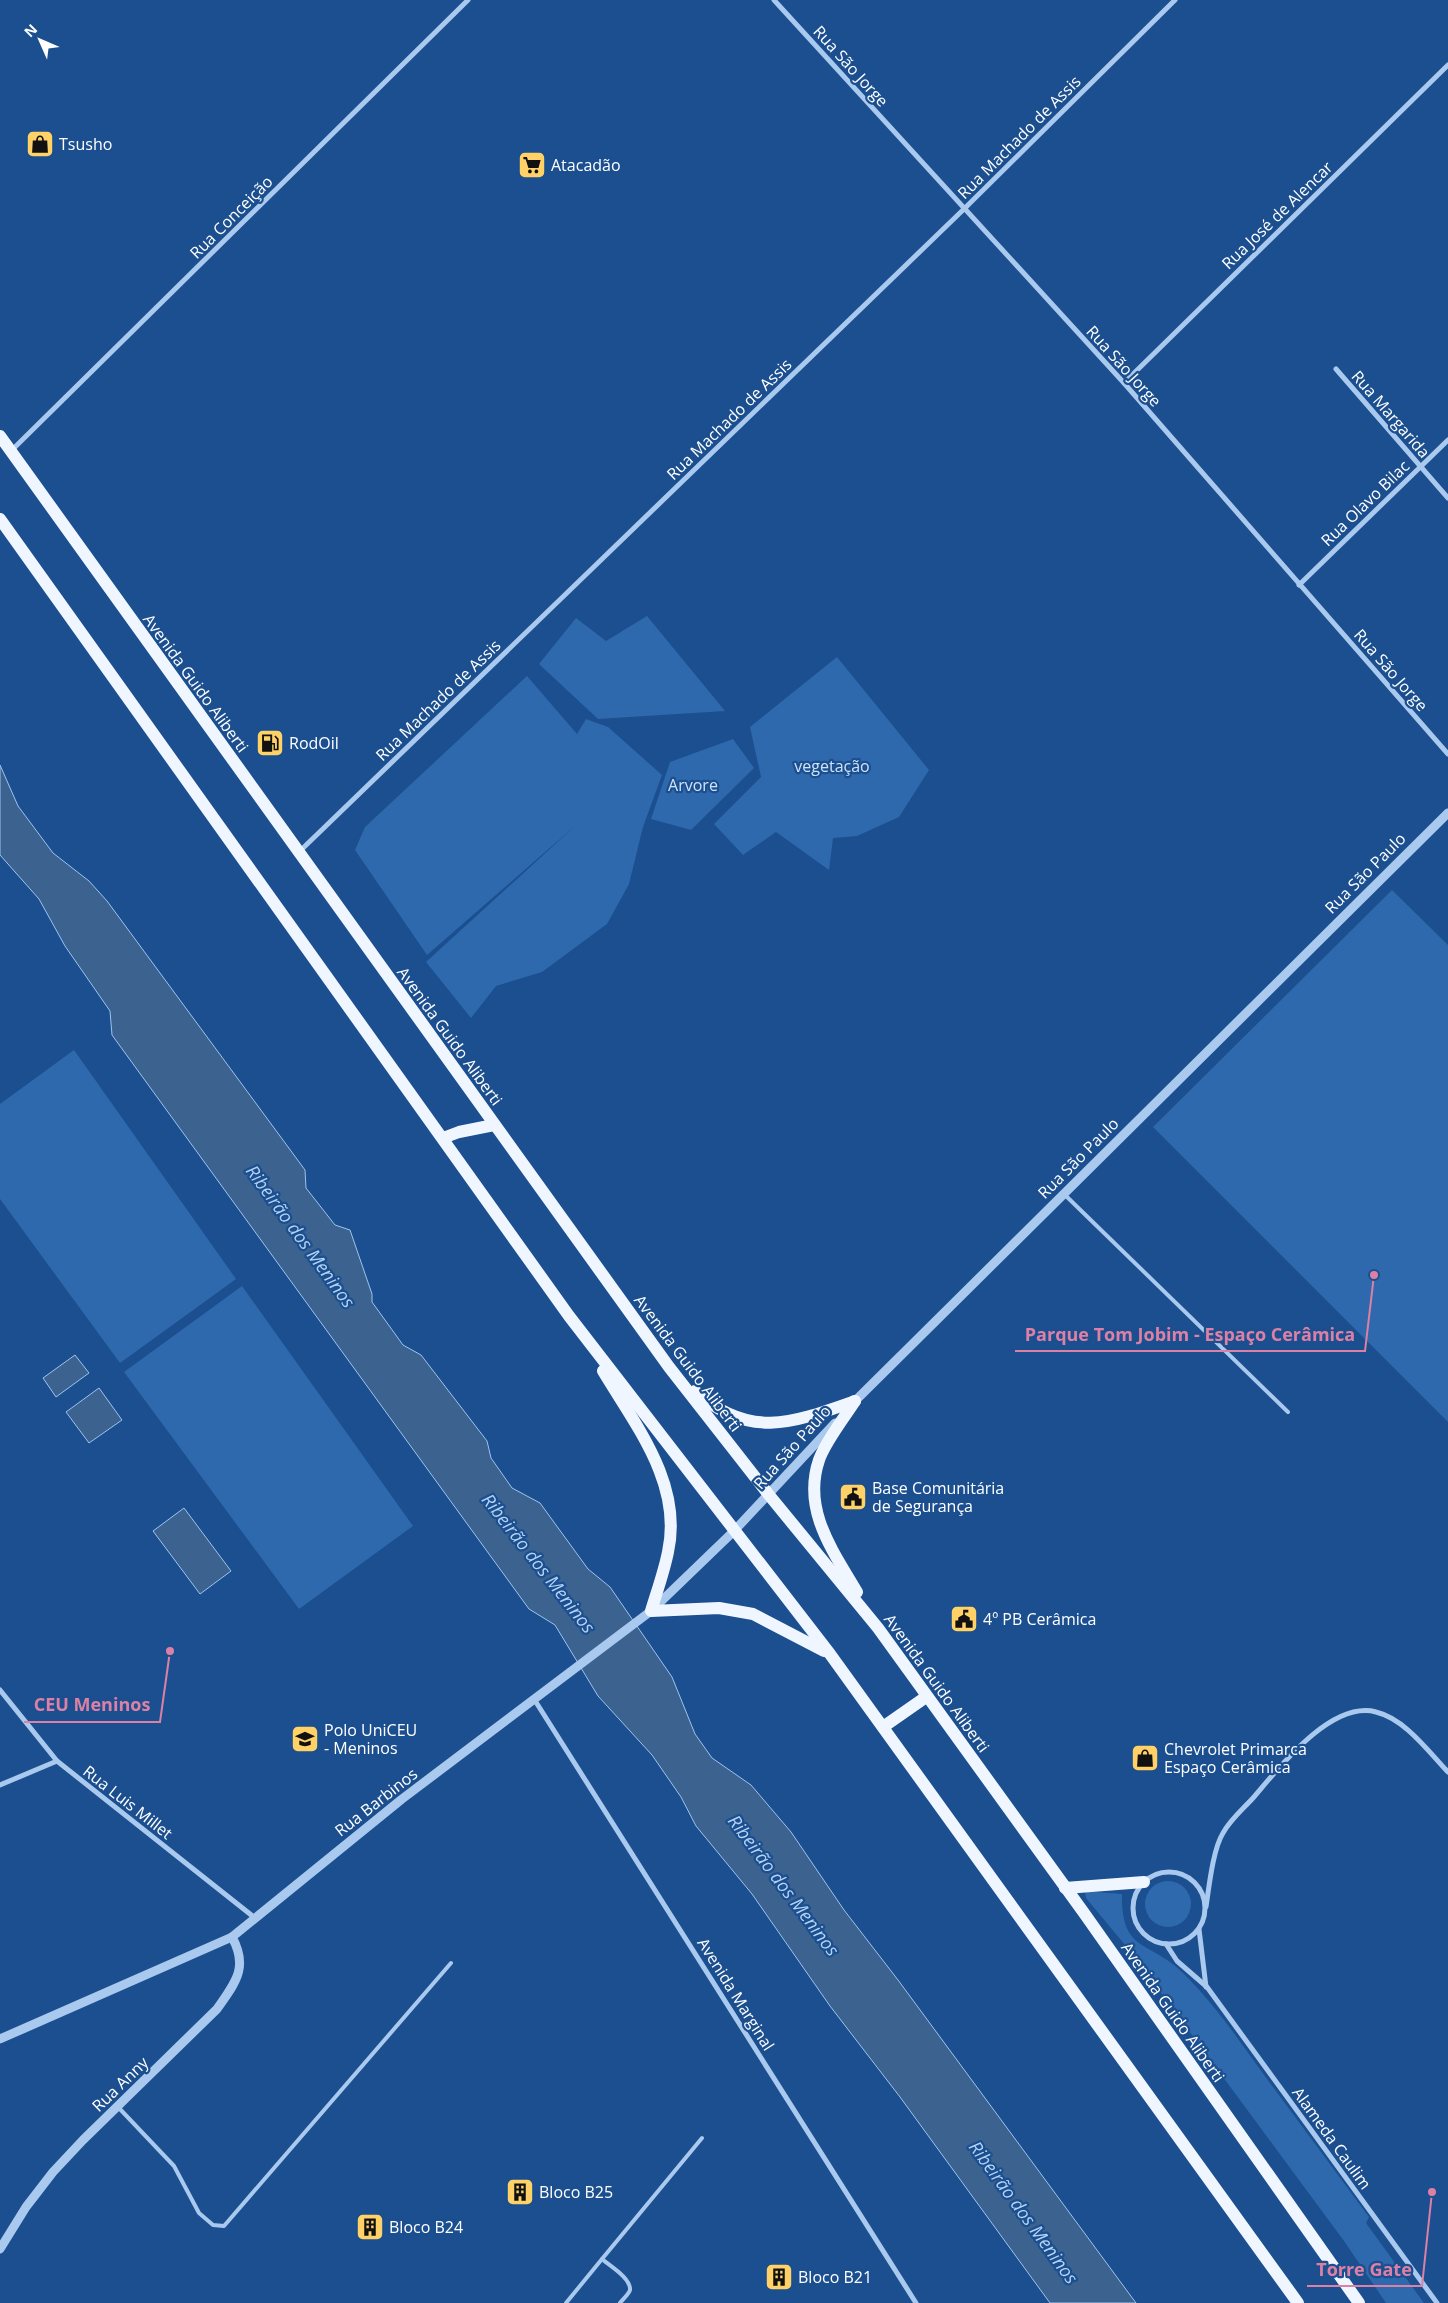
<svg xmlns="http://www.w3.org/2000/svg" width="1448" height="2303" viewBox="0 0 1448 2303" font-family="'Open Sans',sans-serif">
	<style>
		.green { fill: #2e69ad }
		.water { fill: #3c6290; stroke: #9cc4f0 }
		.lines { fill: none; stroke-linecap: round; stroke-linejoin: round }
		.service { stroke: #a9c9ee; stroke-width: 4 }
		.minor { stroke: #a9c9ee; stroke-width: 5 }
		.tertiary { stroke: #a9c9ee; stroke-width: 9 }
		.primary { stroke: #f0f6ff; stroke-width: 12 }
		.labels { text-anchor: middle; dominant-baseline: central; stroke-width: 4.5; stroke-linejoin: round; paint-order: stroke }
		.street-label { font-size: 16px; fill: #fff; stroke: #1b4f8f }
		.poi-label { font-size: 16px; fill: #fff; stroke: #1b4f8f; text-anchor: start }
		.park-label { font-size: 16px; fill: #cfe3fa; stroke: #1b4f8f }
		.water-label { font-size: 18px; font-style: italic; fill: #b5d3f5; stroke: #1b4f8f }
		.leader { fill: none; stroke: #dd80a5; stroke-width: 2 }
		.callout-dot { fill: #dd80a5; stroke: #1b4f8f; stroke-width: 2 }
		.callout-label { font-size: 18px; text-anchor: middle; font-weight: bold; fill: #dd80a5; stroke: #1b4f8f; stroke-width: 4.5; stroke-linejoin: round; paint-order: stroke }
	</style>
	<rect width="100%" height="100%" fill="#1b4f8f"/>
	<g class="green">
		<polygon points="647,616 725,711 598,719 539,664 576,618 606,641"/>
		<polygon points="837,657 929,770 899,817 857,836 833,838 829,870 776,832 743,855 714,824 761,777 750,727"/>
		<polygon points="527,676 577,734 586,719 608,727 662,775 643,827 629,884 607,924 542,972 496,986 471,1018 426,962 575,826 427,955 355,850 365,827"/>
		<polygon points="733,739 754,768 691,830 651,819 670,762"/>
		<polygon points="1392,890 1448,945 1448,1422 1153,1127"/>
		<polygon points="74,1050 236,1279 120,1363 0,1199 0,1104"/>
		<polygon points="242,1286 413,1526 299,1609 124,1372"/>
		<circle cx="1168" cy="1904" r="23"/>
		<path d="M1085,1891L1122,1894C1121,1953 1149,1940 1182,1972C1215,2004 1240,2042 1267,2079C1301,2125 1335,2171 1369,2217L1366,2223L1424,2303H1386L1344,2241L1130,1951L1086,1898Z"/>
	</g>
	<g class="water">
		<polygon points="0,765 18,806 53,853 89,881 107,901 305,1170 306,1188 335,1225 350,1230 372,1294 372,1302 403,1345 421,1355 487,1441 491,1458 512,1488 540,1503 588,1569 610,1587 672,1677 695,1734 712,1758 751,1785 791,1832 844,1910 898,1980 1136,2303 1050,2303 900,2097 830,2006 752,1894 696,1826 681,1797 652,1755 598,1696 555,1625 529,1609 112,1035 110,1011 65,946 39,899 0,855"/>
		<polygon points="75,1355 89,1373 56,1397 43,1378"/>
		<polygon points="99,1388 122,1420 89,1443 66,1412"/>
		<polygon points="184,1508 231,1571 200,1594 153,1531"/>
	</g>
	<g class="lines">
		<g class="service">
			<polyline points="1065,1195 1288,1412"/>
			<polyline points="118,2107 174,2166 199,2213 213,2225 224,2226 451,1963"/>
			<polyline points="566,2303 602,2259"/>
			<path d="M620,2303C623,2299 629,2294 630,2290C631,2278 610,2266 602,2259L702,2138"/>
		</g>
		<g class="minor">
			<polyline points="774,0 1124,383 1448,754"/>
			<polyline points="1336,369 1448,498"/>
			<polyline points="1124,383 1448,65"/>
			<polyline points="11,451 468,0"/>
			<polyline points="1299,585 1448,440"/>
			<polyline points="300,851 964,209 1175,0"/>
			<polyline points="0,1690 57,1761 255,1918"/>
			<polyline points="534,1699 916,2303"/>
			<polyline points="0,1785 57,1761"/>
			<circle cx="1169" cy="1908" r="36"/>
			<path d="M1206,1907C1209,1887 1213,1849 1223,1833C1230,1820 1243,1809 1253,1798C1278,1769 1331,1700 1376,1712C1405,1719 1428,1751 1448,1772"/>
			<polyline points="1199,1929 1206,1987"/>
			<polyline points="1166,1944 1177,1961 1207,1987 1437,2303"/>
		</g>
		<g class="tertiary">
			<polyline points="852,1404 1448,813"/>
			<polyline points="0,2039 232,1937 402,1799 651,1611 734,1531 835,1423"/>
			<path d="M0,2249L26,2207L53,2172L83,2140L217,2009C235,1983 249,1968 232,1937"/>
		</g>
		<g class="primary">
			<polyline points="0,436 669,1367 769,1495 878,1628 1084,1913 1359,2303"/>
			<polyline points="0,519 569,1316 830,1654 1298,2303"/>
			<polyline points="443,1138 459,1132 494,1125"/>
			<path d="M603,1371C636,1426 683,1484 668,1552C664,1572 657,1591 651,1611L719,1608L753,1614L824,1651"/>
			<path d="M695,1391C749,1440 793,1423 855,1401"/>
			<path d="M855,1401C844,1418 825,1442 819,1460C802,1510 833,1551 857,1592"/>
			<polyline points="883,1727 926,1697"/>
			<polyline points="1065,1888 1144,1882"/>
		</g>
	</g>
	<defs>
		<g id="shop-square" transform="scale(1.4375)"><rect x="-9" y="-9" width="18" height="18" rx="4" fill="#ffd166" stroke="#1b4f8f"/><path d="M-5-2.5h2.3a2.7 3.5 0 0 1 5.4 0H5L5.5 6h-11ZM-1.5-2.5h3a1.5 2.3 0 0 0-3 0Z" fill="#111"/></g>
		<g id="supermarket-square" transform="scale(1.4375)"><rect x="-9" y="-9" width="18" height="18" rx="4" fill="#ffd166" stroke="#1b4f8f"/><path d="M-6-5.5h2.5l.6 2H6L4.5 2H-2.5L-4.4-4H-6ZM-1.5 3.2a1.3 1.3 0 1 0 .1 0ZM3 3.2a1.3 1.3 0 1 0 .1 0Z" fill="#111"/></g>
		<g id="fuel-square" transform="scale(1.4375)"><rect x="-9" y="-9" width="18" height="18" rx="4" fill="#ffd166" stroke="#1b4f8f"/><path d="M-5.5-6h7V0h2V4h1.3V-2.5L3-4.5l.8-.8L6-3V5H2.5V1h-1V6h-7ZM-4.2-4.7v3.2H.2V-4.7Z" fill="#111"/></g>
		<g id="civic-square" transform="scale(1.4375)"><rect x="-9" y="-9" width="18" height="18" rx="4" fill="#ffd166" stroke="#1b4f8f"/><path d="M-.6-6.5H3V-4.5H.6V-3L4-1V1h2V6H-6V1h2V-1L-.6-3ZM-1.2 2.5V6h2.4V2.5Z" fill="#111"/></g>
		<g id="university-square" transform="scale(1.4375)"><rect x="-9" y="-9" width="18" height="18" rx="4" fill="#ffd166" stroke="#1b4f8f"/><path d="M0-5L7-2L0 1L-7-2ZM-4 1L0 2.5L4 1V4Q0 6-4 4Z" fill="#111"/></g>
		<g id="building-square" transform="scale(1.4375)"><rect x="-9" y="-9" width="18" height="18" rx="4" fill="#ffd166" stroke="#1b4f8f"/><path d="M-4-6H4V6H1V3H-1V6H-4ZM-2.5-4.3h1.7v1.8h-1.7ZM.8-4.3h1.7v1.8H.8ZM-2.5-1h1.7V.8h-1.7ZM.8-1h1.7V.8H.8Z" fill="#111"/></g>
	</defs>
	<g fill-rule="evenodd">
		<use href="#shop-square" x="40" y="144"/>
		<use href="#supermarket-square" x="532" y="165"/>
		<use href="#fuel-square" x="270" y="743"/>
		<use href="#civic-square" x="853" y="1497"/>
		<use href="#civic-square" x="964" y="1619"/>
		<use href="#university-square" x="305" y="1739"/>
		<use href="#shop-square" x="1145" y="1758"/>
		<use href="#building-square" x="520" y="2192"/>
		<use href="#building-square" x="370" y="2227"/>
		<use href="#building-square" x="779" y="2277"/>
	</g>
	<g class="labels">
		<g class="street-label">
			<text transform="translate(851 66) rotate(48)">Rua São Jorge</text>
			<text transform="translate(1019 137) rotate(-45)">Rua Machado de Assis</text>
			<text transform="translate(1277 215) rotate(-44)">Rua José de Alencar</text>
			<text transform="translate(231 217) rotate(-45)">Rua Conceição</text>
			<text transform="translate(1124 366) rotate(48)">Rua São Jorge</text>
			<text transform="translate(1391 414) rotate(49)">Rua Margarida</text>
			<text transform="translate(729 419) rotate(-44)">Rua Machado de Assis</text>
			<text transform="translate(1365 503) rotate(-44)">Rua Olavo Bilac</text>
			<text transform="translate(1391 670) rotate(49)">Rua São Jorge</text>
			<text transform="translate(196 683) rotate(54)">Avenida Guido Aliberti</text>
			<text transform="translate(438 700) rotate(-44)">Rua Machado de Assis</text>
			<text transform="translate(1365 873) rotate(-45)">Rua São Paulo</text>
			<text transform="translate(450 1036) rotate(54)">Avenida Guido Aliberti</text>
			<text transform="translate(1078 1158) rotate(-45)">Rua São Paulo</text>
			<text transform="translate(688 1363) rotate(53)">Avenida Guido Aliberti</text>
			<text transform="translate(792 1447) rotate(-48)">Rua São Paulo</text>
			<text transform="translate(937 1683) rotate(54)">Avenida Guido Aliberti</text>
			<text transform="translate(128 1802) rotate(38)">Rua Luis Millet</text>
			<text transform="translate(376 1802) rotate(-38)">Rua Barbinos</text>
			<text transform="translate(736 1994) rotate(58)">Avenida Marginal</text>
			<text transform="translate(1173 2012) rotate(55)">Avenida Guido Aliberti</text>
			<text transform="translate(120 2084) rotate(-44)">Rua Anny</text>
			<text transform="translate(1332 2138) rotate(54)">Alameda Caulim</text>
		</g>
		<g class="poi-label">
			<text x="59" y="144">Tsusho</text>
			<text x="551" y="165">Atacadão</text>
			<text x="289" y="743">RodOil</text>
			<text x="872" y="1488">Base Comunitária<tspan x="872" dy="18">de Segurança</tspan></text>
			<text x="983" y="1619">4º PB Cerâmica</text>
			<text x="324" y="1730">Polo UniCEU<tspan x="324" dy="18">- Meninos</tspan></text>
			<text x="1164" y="1749">Chevrolet Primarca<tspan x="1164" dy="18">Espaço Cerâmica</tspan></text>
			<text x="539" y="2192">Bloco B25</text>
			<text x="389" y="2227">Bloco B24</text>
			<text x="798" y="2277">Bloco B21</text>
		</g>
		<g class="park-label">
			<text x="832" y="766">vegetação</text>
			<text x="693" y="785">Arvore</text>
		</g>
		<g class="water-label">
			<text transform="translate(301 1236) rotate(54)">Ribeirão dos Meninos</text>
			<text transform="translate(539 1563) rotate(52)">Ribeirão dos Meninos</text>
			<text transform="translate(784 1885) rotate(53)">Ribeirão dos Meninos</text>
			<text transform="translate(1024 2212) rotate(54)">Ribeirão dos Meninos</text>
		</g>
	</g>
	<path class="leader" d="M1374 1275L1365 1351H1015M170 1651L160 1722H24M1432 2192L1422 2286H1307"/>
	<g class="callout-dot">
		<circle cx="1374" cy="1275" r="5"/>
		<circle cx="170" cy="1651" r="5"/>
		<circle cx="1432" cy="2192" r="5"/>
	</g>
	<g class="callout-label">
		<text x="1190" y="1341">Parque Tom Jobim - Espaço Cerâmica</text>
		<text x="92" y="1711">CEU Meninos</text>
		<text x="1364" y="2276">Torre Gate</text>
	</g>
	<g transform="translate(40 40) rotate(315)" stroke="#1b4f8f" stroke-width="4" paint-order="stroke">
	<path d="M0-4L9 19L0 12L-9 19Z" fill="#ffffff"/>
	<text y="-8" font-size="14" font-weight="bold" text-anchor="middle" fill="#ffffff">N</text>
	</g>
</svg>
